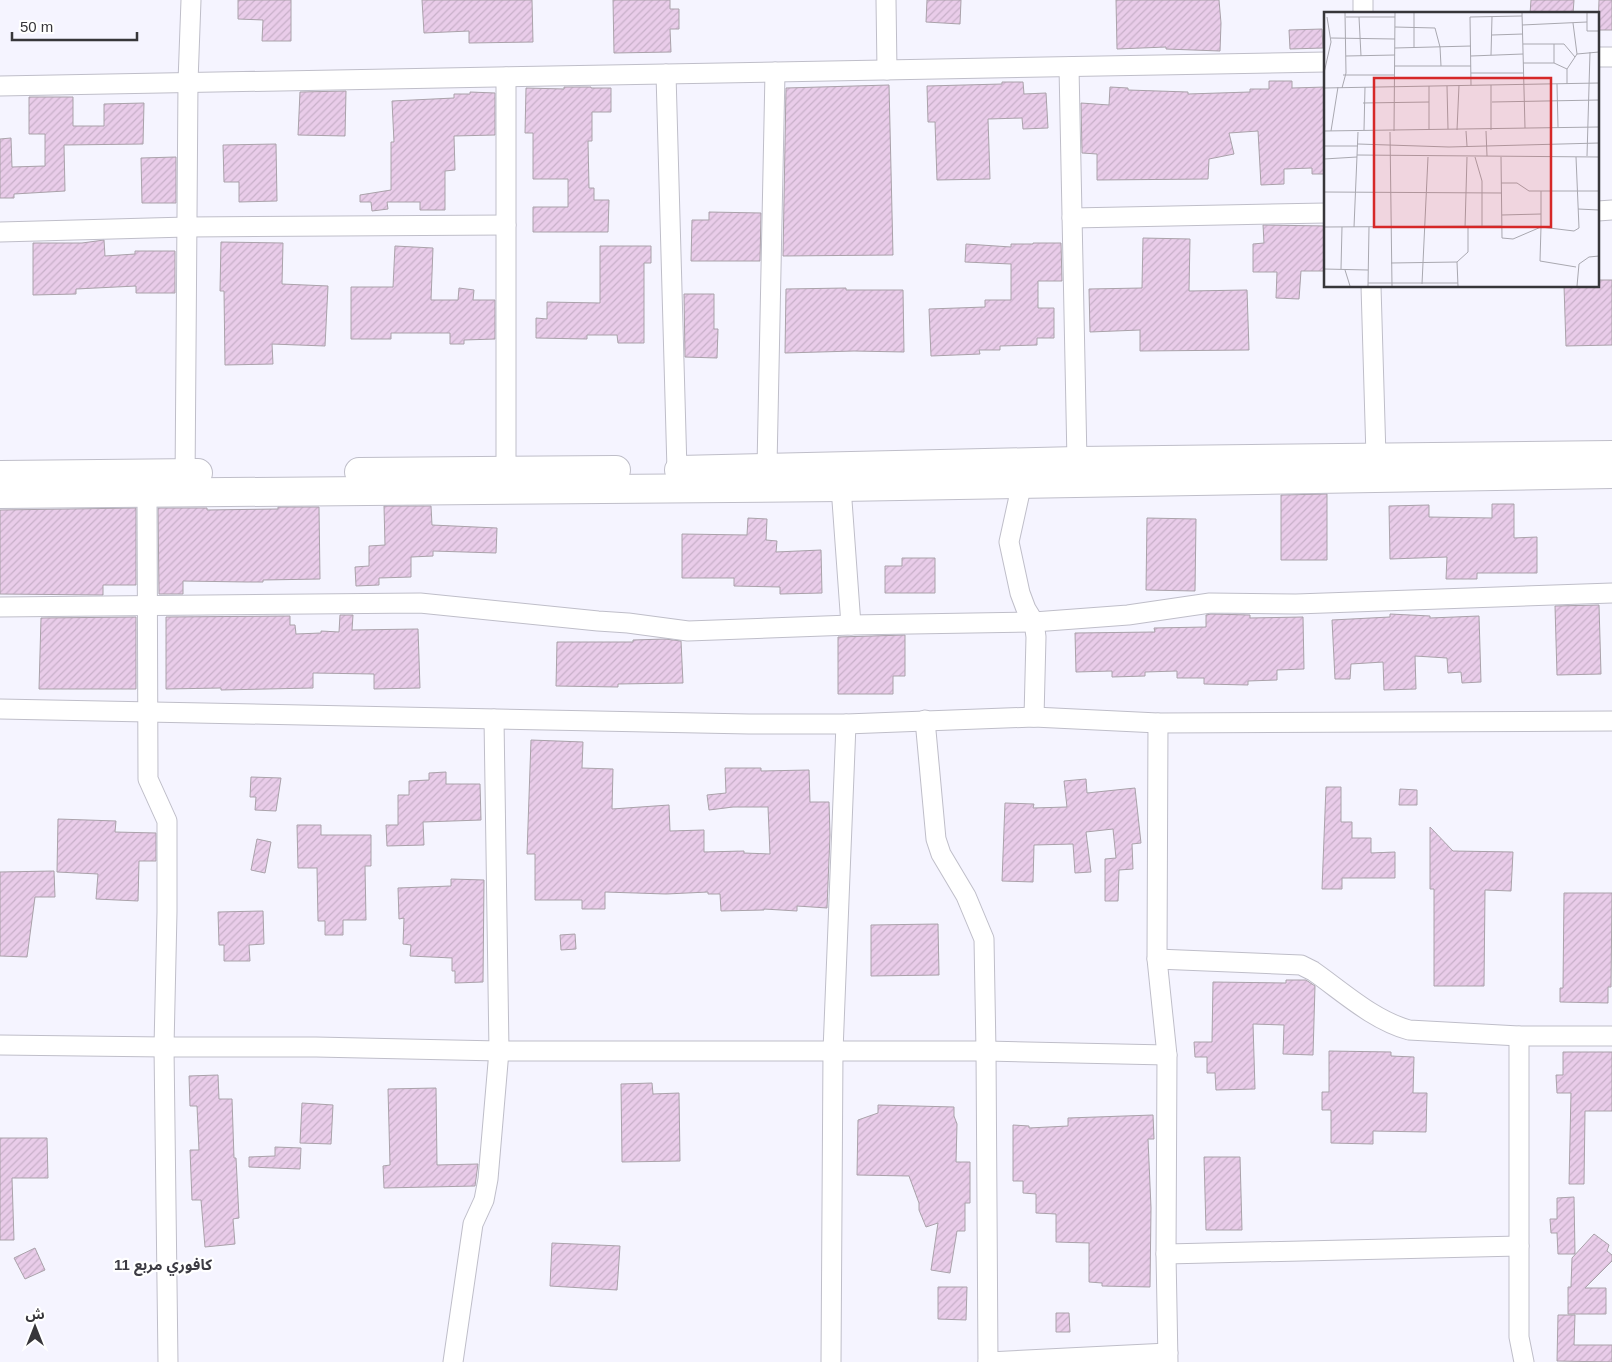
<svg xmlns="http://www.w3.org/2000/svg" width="1612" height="1362" viewBox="0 0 1612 1362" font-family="Arial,'Noto Sans Arabic',sans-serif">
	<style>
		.building { fill: url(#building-hatch); stroke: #aaa2aa }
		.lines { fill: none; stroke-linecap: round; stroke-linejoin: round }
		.street-casing { stroke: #bfbec9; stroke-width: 21 }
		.secondary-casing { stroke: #bfbec9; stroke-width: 30 }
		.street { stroke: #fff; stroke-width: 19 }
		.secondary { stroke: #fff; stroke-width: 28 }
		.labels { text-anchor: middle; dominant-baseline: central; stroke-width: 4.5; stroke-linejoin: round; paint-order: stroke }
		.neighbourhood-label { font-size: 15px; font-weight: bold; fill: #3c3b43; stroke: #fff }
		.inset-road { fill: none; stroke: #a9a8b0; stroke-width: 1 }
		.view { fill: #d62828; fill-opacity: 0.15; stroke: #d62828; stroke-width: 2.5 }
		.inset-edge { fill: none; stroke: #37363a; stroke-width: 2.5 }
	</style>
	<defs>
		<pattern id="building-hatch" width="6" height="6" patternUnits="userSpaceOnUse" patternTransform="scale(1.25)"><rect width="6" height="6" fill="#e9cce9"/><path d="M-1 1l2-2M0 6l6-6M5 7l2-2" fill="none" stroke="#c8b0c9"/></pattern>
	</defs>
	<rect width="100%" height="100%" fill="#f5f4ff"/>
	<g class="building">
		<polygon points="238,0 291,0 291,41 262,41 263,20 238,19"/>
		<polygon points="422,0 532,0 533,42 469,43 469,31 424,33"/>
		<polygon points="613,0 670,0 670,9 679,9 679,29 670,29 671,52 614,53"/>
		<polygon points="927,0 961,0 960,24 926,22"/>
		<polygon points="1116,0 1219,0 1221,23 1220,51 1166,49 1166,47 1117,49"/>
		<polygon points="1531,0 1574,0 1573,14 1530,14"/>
		<polygon points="1599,0 1612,0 1612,30 1598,30"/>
		<polygon points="1322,29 1323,48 1290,49 1289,30"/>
		<polygon points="1269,81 1292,81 1292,88 1326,87 1326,174 1312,174 1312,168 1284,169 1284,184 1261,185 1258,131 1229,133 1234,154 1209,159 1208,179 1097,180 1097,154 1082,153 1081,103 1109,105 1110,87 1128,88 1128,90 1188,92 1188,94 1250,92 1250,89 1269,89"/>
		<polygon points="1002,82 1023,82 1024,94 1046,93 1048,128 1023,129 1022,118 988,119 990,179 937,180 935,122 928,122 927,86 1002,84"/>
		<polygon points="889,85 893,255 783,256 786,88"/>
		<polygon points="564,87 591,87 591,88 611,88 611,112 592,112 592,141 588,141 589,188 594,188 594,200 609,200 608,232 533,232 533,207 568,207 568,179 533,179 533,133 525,133 526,88 564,89"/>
		<polygon points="346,91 345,136 298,135 300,92"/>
		<polygon points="470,92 495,93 495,135 454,136 455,170 445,171 445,210 420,210 420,202 387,202 388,209 372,211 371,202 360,202 360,195 391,190 391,142 394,142 392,101 454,98 454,94 470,94"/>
		<polygon points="29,97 73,97 73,126 104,126 104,104 144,103 143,144 64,145 65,191 14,194 14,198 0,198 0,139 11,138 12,167 45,166 45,134 29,134"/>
		<polygon points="276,144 277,201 239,202 239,182 224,182 223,145"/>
		<polygon points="176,157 176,203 142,203 141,158"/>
		<polygon points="709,212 761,213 760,261 691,261 692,220 709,220"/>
		<polygon points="1263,225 1326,226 1326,271 1301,271 1299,299 1276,298 1277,272 1253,272 1253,244 1264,243"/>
		<polygon points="1143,238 1190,239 1189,291 1247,290 1249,350 1140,351 1140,330 1090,332 1089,289 1142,288"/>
		<polygon points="104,240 105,256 135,254 135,251 175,251 175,293 136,293 136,286 76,289 76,294 33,295 33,243 82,243"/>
		<polygon points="221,242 283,243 282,284 328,286 325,346 272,344 273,364 225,365 224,291 220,291"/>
		<polygon points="1033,243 1061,243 1062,281 1038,281 1038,308 1054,308 1054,338 1037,338 1037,345 1000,346 1000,350 979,350 980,354 931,356 929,309 985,307 985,300 1011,300 1011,264 965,262 966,244 1011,247 1011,244 1033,244"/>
		<polygon points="395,246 433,248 431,300 458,300 459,288 474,290 473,300 495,300 495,339 464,340 464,344 450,344 450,333 391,333 391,339 351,339 351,287 393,287"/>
		<polygon points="600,246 651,246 651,263 644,263 644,343 618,343 617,335 587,335 587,339 536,338 536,318 547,319 547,302 600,303"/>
		<polygon points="1598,280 1612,280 1612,345 1566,346 1564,286 1598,286"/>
		<polygon points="846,288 846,290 903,290 904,352 854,351 785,353 786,289"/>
		<polygon points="684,294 714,294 714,329 718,329 717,358 685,357"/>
		<polygon points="1327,494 1327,560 1281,560 1281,495"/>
		<polygon points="1492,504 1514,504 1514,538 1537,537 1537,573 1477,573 1477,579 1446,579 1447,557 1390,559 1389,506 1429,505 1429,517 1492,518"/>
		<polygon points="384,506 431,506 432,525 497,528 496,553 433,551 433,556 411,557 411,577 379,578 379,585 356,586 355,567 369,566 369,546 385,545"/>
		<polygon points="278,507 319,507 320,579 263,580 263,582 247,582 183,581 183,594 159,594 158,508 207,508 207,510 278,509"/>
		<polygon points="136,508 136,585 103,585 103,595 0,594 0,510"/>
		<polygon points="748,518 767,519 766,540 777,541 776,552 821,550 822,593 780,594 780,587 734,586 734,578 682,578 682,534 747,535"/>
		<polygon points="1147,518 1196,519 1195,591 1146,590"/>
		<polygon points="902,558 935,558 935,593 885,593 885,566 902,566"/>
		<polygon points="1599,605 1601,674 1557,675 1555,606"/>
		<polygon points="1211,614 1250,615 1250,618 1303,617 1304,669 1277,670 1277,680 1248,681 1248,685 1204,684 1204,678 1177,678 1177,671 1145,672 1145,676 1112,677 1112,671 1076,672 1075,633 1155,632 1154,628 1206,627 1206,615"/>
		<polygon points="1390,614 1430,616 1430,618 1479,616 1481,682 1462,683 1461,672 1448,673 1447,658 1415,656 1416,689 1384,690 1383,662 1351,664 1350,679 1335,679 1332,620 1390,617"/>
		<polygon points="340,615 353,615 352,630 418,629 420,688 374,689 374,674 313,673 313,688 221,690 221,688 166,689 166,617 290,616 290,625 295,625 296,634 321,633 321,631 339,632"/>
		<polygon points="136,617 136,689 39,689 41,618"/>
		<polygon points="905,635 905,676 893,676 893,694 838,694 838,637"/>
		<polygon points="665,639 681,641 683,683 618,684 618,687 556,686 557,642 633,642 633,640"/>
		<polygon points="531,740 583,742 582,768 613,769 612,809 669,805 670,831 704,830 704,852 744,851 744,853 770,854 768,807 733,807 709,810 707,795 726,793 725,768 761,768 761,771 809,770 810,802 829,802 830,835 827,908 797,906 797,911 764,909 764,910 721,911 720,894 708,894 708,892 666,894 605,892 605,909 582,909 582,900 535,900 535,854 527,854"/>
		<polygon points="446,772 446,784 480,784 481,820 423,822 424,845 387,846 386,825 398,825 398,795 409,795 409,781 429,780 429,773"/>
		<polygon points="251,777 281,778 276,811 255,810 256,797 250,797"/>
		<polygon points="1086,779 1087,793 1135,788 1141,843 1132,844 1133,869 1119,870 1118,901 1105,901 1105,859 1116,858 1113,829 1086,832 1091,872 1075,873 1073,844 1034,845 1033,882 1002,881 1005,803 1034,804 1033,808 1067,807 1064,781"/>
		<polygon points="1326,787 1341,787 1341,822 1352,822 1352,838 1371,838 1371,853 1395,852 1395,878 1342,878 1342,889 1322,889"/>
		<polygon points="1400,789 1417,790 1417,805 1399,805"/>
		<polygon points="58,819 116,821 115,832 156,833 156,861 139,861 138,901 96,899 98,874 57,872"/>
		<polygon points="297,825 321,825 321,835 371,835 371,866 365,866 366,920 343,920 343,935 325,935 325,921 318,921 317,868 298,868"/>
		<polygon points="1430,827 1453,851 1513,852 1511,891 1485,890 1484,986 1434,986 1434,889 1430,889"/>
		<polygon points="257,839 271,842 265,873 251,870"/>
		<polygon points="54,871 55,897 35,897 27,957 0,956 0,872"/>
		<polygon points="451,879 484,880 483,982 455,983 455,971 452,971 452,958 410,956 411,945 403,944 404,918 399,919 398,888 451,886"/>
		<polygon points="1564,893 1612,893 1611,987 1608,987 1608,1003 1560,1002 1560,988 1563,988"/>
		<polygon points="263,911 264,944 249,945 250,961 224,961 224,945 219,945 218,912"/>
		<polygon points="938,924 939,975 871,976 871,925"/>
		<polygon points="575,934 576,949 561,950 560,935"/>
		<polygon points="1286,980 1306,980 1315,986 1313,1055 1283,1054 1284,1025 1253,1024 1255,1089 1216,1090 1215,1073 1207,1073 1207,1057 1195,1057 1194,1042 1212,1042 1213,982 1286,983"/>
		<polygon points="1329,1051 1391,1052 1391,1056 1414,1057 1413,1093 1427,1093 1426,1132 1373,1131 1373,1144 1331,1143 1331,1110 1322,1110 1322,1092 1329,1092"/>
		<polygon points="1563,1052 1612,1052 1612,1111 1585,1111 1584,1184 1569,1184 1571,1093 1557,1093 1556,1075 1563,1075"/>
		<polygon points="218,1075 219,1099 232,1099 234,1158 236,1158 239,1218 233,1219 235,1244 205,1247 201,1200 192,1200 190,1150 199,1150 197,1106 190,1106 189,1076"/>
		<polygon points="652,1083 653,1094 679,1093 680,1161 622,1162 621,1084"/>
		<polygon points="436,1088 437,1165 478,1164 475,1186 384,1188 383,1166 390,1165 388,1089"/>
		<polygon points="302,1103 333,1105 331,1144 300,1143"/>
		<polygon points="878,1105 954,1107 954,1116 957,1124 956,1162 970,1162 970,1203 965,1203 965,1231 957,1231 950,1273 931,1270 938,1223 926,1227 919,1210 919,1203 909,1176 857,1175 858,1120 878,1113"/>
		<polygon points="1153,1115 1154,1139 1148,1139 1151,1208 1150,1287 1102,1286 1102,1283 1089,1282 1089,1243 1056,1242 1056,1214 1036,1213 1036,1194 1023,1193 1023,1181 1013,1181 1013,1125 1029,1126 1029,1128 1068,1126 1068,1118"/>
		<polygon points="0,1138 47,1138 48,1178 12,1178 14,1240 0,1240"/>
		<polygon points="275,1147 301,1148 300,1169 249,1167 249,1157 275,1156"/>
		<polygon points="1204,1157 1240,1157 1242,1230 1206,1230"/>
		<polygon points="1574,1197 1575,1254 1558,1254 1557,1233 1551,1233 1550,1219 1557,1219 1557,1198"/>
		<polygon points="1594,1234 1609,1245 1607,1251 1612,1255 1612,1261 1585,1288 1606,1288 1606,1314 1568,1314 1568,1287 1571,1287 1572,1258"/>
		<polygon points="552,1243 620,1246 617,1290 550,1286"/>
		<polygon points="35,1248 45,1270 25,1279 14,1258"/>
		<polygon points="938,1287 967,1287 966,1320 938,1319"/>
		<polygon points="1056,1313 1069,1313 1070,1332 1056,1332"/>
		<polygon points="1558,1315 1575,1315 1574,1345 1612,1345 1612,1362 1557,1361"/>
	</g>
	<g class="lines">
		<g class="street-casing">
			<g id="street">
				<polyline points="886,0 887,70"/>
				<polyline points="1363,0 1363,14"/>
				<polyline points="1598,57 1612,57"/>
				<polyline points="1069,67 1077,461 1069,470"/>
				<polyline points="666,74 677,470"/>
				<polyline points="0,86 1326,62"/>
				<polyline points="1598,211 1612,210"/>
				<polyline points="1072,218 1326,213"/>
				<polyline points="0,232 187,227 506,225"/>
				<polyline points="1371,286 1376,457"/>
				<polyline points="506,471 506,77"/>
				<polyline points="760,475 767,467 775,72"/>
				<polyline points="1022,483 1009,542 1020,593 1026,609 1034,622 1036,637 1034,717"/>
				<polyline points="185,484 188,82 191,0"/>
				<polyline points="841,487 851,625"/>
				<polyline points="147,493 148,779 167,821 167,912 164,1047 168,1362"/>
				<polyline points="0,607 420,603 598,621 628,623 688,631 851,625 1034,622 1128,615 1210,603 1296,604 1612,593"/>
				<polyline points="0,709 749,724 846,724 1034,717 1158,723 1612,721"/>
				<polyline points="925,720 936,839 941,854 966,896 984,939 986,1051 988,1362"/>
				<polyline points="1158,723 1157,959 1167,1055 1166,1254 1168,1362"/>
				<path d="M1157,959L1301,965L1313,971C1343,992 1373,1020 1409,1030L1519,1036H1612"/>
				<polyline points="1519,1036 1519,1337 1524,1362"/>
				<polyline points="0,1045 164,1047 316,1047 499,1051 986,1051 1167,1055"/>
				<polyline points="1166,1254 1519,1246"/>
				<polyline points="453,1362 473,1224 484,1200 488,1179 499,1051 494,719"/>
				<polyline points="831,1362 833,1051 846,724"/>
				<polyline points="988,1362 1168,1353"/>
			</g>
		</g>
		<g class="secondary-casing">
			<g id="secondary">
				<polyline points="679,470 1077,461 1612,455"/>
				<polyline points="359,472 616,470"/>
				<polyline points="0,475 198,473"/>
				<polyline points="0,494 841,487 1612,474"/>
			</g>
		</g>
		<use href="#street" class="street"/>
		<use href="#secondary" class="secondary"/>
	</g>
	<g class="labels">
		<g class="neighbourhood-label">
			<text x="163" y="1264">كافوري مربع 11</text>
		</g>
	</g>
	<g transform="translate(1324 12)">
		<rect width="275" height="275" fill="#f5f4ff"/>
		<path class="inset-road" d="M90,1V35M198,1L201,116M263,1V19H275M22,5H71M35,5L37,44M249,11L253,42M198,13L263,10M71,15L111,16L116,35L117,54M168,23L199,22M7,26L71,27M199,32H240L251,45M71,36L147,34M167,43L168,5M22,44L71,43M147,44L199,42M199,51H230L243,57M230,51V32M71,54H147M0,61L7,30L3,5M147,61H199M19,63H71M233,72L234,115M243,72V57L253,42L275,40M147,73L146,5L198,4M123,74L124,117M0,76L275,71M18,76L22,61L21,1M168,90L275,88M39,91L105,90M105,117V74M40,118L41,75M133,118L135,73M167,118V73M0,119L275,115M7,119L14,75M70,119L71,1M142,119L143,134M162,119L163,144M66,120L68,274M34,132L125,135L275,131M0,134H34M33,143L275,145M263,144L266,40M151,145L158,169V215M177,145L178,226L189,227L217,215L216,249L252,255M0,147L33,145M177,171H193L205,179H275M217,179V215L250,219L255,216L252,145M0,180L178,181M254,197L275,198M178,203L217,202M0,215L178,214M30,215L34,120M141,216L143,145M133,250L134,274M67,251L133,250L144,240V215M0,257L44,258M17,257L18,215M21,258L26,274M44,271H134M98,272L104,145M44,274L45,215M253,274L255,252L265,245L275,244"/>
		<path class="view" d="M50,66H227V215H50Z"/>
		<rect width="275" height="275" class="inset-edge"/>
	</g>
	<g transform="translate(35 1327)" stroke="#ffffff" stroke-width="4" paint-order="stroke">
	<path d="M0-4L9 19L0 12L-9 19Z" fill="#37363a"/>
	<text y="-8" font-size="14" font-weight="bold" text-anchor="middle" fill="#37363a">ش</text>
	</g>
	<path d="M12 32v8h125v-8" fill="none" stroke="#37363a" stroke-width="2.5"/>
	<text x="20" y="32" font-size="15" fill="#37363a" stroke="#ffffff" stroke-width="4" paint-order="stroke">50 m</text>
</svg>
